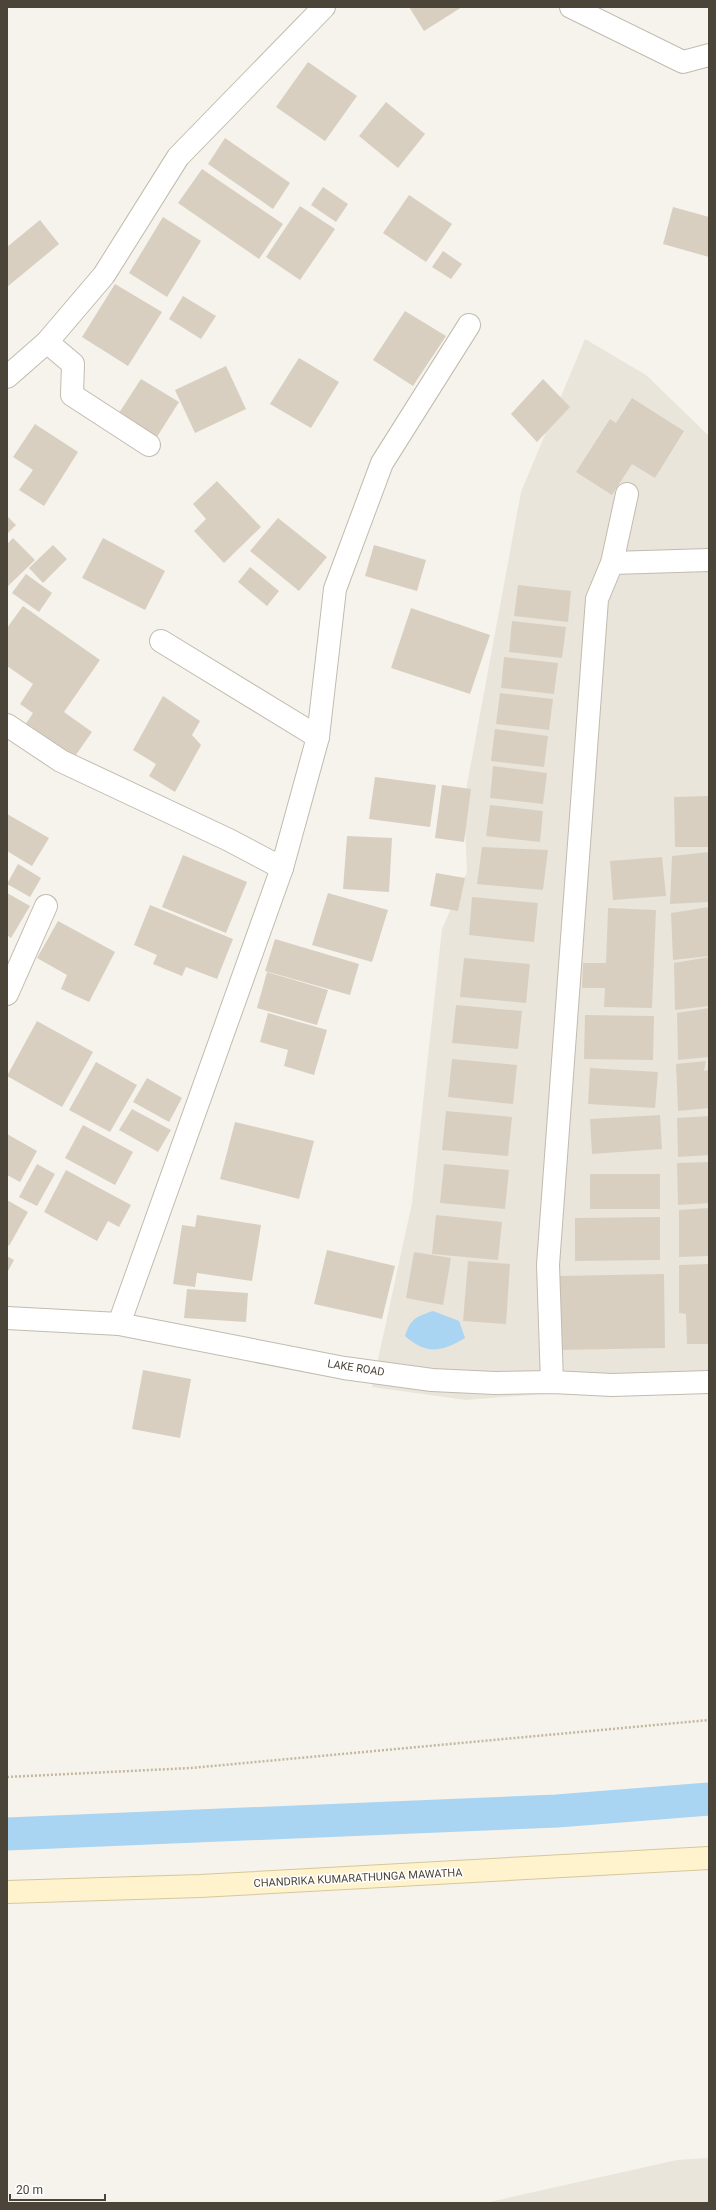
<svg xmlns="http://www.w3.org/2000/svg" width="716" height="2210" viewBox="0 0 716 2210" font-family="Roboto,sans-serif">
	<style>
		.residential { fill: #eae5da }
		.water { fill: #a9d4f2 }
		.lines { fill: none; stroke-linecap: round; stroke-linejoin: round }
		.canal { stroke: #a9d4f2; stroke-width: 33 }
		.building { fill: #d8cfc1 }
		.street-casing { stroke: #c2bbae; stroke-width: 24 }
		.secondary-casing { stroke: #d6c79b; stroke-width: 24 }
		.path { stroke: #c4b79f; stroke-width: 2.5; stroke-dasharray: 2 2; stroke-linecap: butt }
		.street { stroke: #fff; stroke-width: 22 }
		.secondary { stroke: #fff3cd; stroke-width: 22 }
		.labels { text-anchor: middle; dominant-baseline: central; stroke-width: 3; stroke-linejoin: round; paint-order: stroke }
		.street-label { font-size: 11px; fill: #4b4439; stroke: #fff }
	</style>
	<rect width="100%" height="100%" fill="#f6f3ec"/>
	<g class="residential">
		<polygon points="585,339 646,375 709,436 709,1381 466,1400 372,1387 412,1203 442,929 467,872 464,801 521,492"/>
		<polygon points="709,2158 709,2203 485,2203 677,2160"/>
	</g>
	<path class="water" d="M433,1311L459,1321L465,1338C442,1352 426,1355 405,1336C411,1318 416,1317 433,1311Z"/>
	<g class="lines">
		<polyline class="canal" points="7,1834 557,1811 709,1799"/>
	</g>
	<g class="building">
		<polygon points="409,7 462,7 424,31"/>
		<polygon points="308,62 357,96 325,141 276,107"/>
		<polygon points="386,102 425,134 398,168 359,136"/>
		<polygon points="225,138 290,183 273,209 208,164"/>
		<polygon points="202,169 283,224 259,259 178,203"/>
		<polygon points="323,187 348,204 336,222 311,205"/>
		<polygon points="409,195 452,224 426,262 383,233"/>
		<polygon points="300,206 335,229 300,280 266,257"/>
		<polygon points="673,207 709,217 709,257 663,244"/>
		<polygon points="163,217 201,241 167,297 129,273"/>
		<polygon points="40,220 59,244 7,287 7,247"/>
		<polygon points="443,251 462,264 451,279 432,267"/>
		<polygon points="115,284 162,312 128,366 82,337"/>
		<polygon points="183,296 216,316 201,339 169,319"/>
		<polygon points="405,311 446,336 413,386 373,360"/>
		<polygon points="299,358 339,382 311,428 270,404"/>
		<polygon points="226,366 246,409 195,433 175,390"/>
		<polygon points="141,379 179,402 155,440 117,416"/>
		<polygon points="543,379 570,407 537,442 511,414"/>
		<polygon points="632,398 684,431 655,478 632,464 612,495 576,472 610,419 616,423"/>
		<polygon points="35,424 78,452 44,506 19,490 33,470 13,457"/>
		<polygon points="217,481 261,527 224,563 194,531 206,519 193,504"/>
		<polygon points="7,516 16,525 7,534"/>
		<polygon points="278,518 327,557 299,591 250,551"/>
		<polygon points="13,538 35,560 7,587 7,544"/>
		<polygon points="103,538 165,571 145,610 82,578"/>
		<polygon points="53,545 67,559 43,583 29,568"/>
		<polygon points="374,545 426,560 417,591 365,576"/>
		<polygon points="250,567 279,591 267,606 238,582"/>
		<polygon points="26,574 52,593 39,612 12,593"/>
		<polygon points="518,585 571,591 568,622 514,616"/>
		<polygon points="23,606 100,660 64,712 92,732 73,759 25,725 33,713 20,704 33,684 7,666 7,628"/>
		<polygon points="411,608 490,635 470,694 391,668"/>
		<polygon points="512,621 566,627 562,658 509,652"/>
		<polygon points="504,657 558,663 554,694 501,688"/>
		<polygon points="500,693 553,699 549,730 496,724"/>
		<polygon points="163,696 200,721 192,735 201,745 175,792 149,776 156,764 133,750"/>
		<polygon points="495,729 548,736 544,767 491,761"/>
		<polygon points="493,766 547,773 543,804 490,798"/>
		<polygon points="375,777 436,785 430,827 369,819"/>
		<polygon points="442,785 471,789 464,842 435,838"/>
		<polygon points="709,796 709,847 675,847 674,797"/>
		<polygon points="490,805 543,811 540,842 486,836"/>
		<polygon points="7,814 49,838 32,866 7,851"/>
		<polygon points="347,836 392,838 389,892 343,889"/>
		<polygon points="482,847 548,850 543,890 477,884"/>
		<polygon points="709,852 709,902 670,904 672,856"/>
		<polygon points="183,855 247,882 226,933 162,907"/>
		<polygon points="662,857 666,896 613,900 610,861"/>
		<polygon points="18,864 41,878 30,897 7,884"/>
		<polygon points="436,873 465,878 458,911 430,906"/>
		<polygon points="7,893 30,906 11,938 7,935"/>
		<polygon points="328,893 388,910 372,962 312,945"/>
		<polygon points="472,897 538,903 534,942 469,935"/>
		<polygon points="150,905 233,939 217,979 186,967 182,976 153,964 157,955 134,945"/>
		<polygon points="709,907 709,956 673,960 671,913"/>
		<polygon points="608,908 656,910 652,1008 604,1007 605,988 582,988 583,963 606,963"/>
		<polygon points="58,921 115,952 89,1002 61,989 67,975 37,958"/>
		<polygon points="275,939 359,964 350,995 265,971"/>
		<polygon points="709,957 709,1006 675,1010 674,963"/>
		<polygon points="464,958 530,964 526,1003 460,997"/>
		<polygon points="267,972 328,990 317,1025 257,1008"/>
		<polygon points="456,1005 522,1011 518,1049 452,1043"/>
		<polygon points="709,1008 709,1057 678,1060 677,1013"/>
		<polygon points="268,1013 327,1030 314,1075 284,1066 288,1050 260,1042"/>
		<polygon points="585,1015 654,1016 653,1060 584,1059"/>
		<polygon points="37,1021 93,1052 62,1107 7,1076"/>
		<polygon points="452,1059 517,1065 513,1104 448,1097"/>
		<polygon points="706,1061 704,1071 709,1070 709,1108 678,1111 676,1064"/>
		<polygon points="96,1062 137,1085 110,1132 69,1110"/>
		<polygon points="590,1068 658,1072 655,1108 588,1104"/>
		<polygon points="147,1078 182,1098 169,1122 133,1102"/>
		<polygon points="132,1109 171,1130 158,1152 119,1130"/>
		<polygon points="446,1111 512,1117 508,1156 442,1150"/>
		<polygon points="660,1115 662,1149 592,1154 590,1119"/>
		<polygon points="709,1116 709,1155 678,1157 677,1118"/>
		<polygon points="235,1122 314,1141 299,1199 220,1179"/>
		<polygon points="83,1125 133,1152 115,1185 65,1158"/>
		<polygon points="7,1134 37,1151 20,1182 7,1175"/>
		<polygon points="709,1162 709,1203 678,1205 677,1163"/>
		<polygon points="37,1164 55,1174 37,1206 19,1197"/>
		<polygon points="444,1164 509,1170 505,1209 440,1203"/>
		<polygon points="66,1170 131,1205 119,1227 108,1221 97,1241 44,1212"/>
		<rect x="590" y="1174" width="70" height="35"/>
		<polygon points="7,1200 28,1212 9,1246 7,1244"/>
		<polygon points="709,1208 709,1256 679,1257 679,1210"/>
		<polygon points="197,1215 261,1225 252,1281 197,1273 195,1287 173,1284 182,1225 195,1227"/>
		<polygon points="436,1215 502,1222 498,1260 432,1254"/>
		<polygon points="660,1217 660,1260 575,1261 575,1218"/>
		<polygon points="327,1250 395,1266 382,1319 314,1304"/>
		<polygon points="414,1252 451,1258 443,1305 406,1298"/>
		<polygon points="7,1256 14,1260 7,1273"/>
		<polygon points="468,1261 510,1264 506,1324 463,1321"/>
		<polygon points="709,1264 709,1344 687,1344 686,1314 679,1313 679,1265"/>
		<polygon points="664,1274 665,1348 558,1350 557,1276"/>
		<polygon points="187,1289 248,1293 246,1322 184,1318"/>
		<polygon points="143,1370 191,1379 180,1438 132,1429"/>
	</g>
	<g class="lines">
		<g class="street-casing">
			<g id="street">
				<polyline points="571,7 683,62 709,55"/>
				<polyline points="47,342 73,364 72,395 149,445"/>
				<polyline points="7,377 47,342 104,275 178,157 324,7"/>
				<polyline points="612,563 709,560"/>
				<polyline points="161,641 318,737"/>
				<polyline points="7,725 61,761 229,840 282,868"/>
				<polyline points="7,994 46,906"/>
				<polyline points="7,1318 119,1324 344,1368 432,1380 495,1383 552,1382 612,1385 709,1382"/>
				<polyline points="119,1324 282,868 318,737 335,589 382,463 469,325"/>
				<polyline points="552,1382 548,1265 597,599 612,563 627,494"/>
			</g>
		</g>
		<g class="secondary-casing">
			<polyline id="secondary" points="7,1892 200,1886 709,1858"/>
		</g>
		<polyline class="path" points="7,1777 191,1768 709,1720"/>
		<use href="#street" class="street"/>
		<use href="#secondary" class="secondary"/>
	</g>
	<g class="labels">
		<g class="street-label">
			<text transform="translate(356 1368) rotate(9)">LAKE ROAD</text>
			<text transform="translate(358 1878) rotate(-3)">CHANDRIKA KUMARATHUNGA MAWATHA</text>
		</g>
	</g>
	<rect width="716" height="2210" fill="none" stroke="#4b4439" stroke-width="16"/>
	<path d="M10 2194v6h95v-6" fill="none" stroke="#4b4439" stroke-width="2"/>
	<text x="16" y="2194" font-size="12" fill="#4b4439" stroke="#ffffff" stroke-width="3" paint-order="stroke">20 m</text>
</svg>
